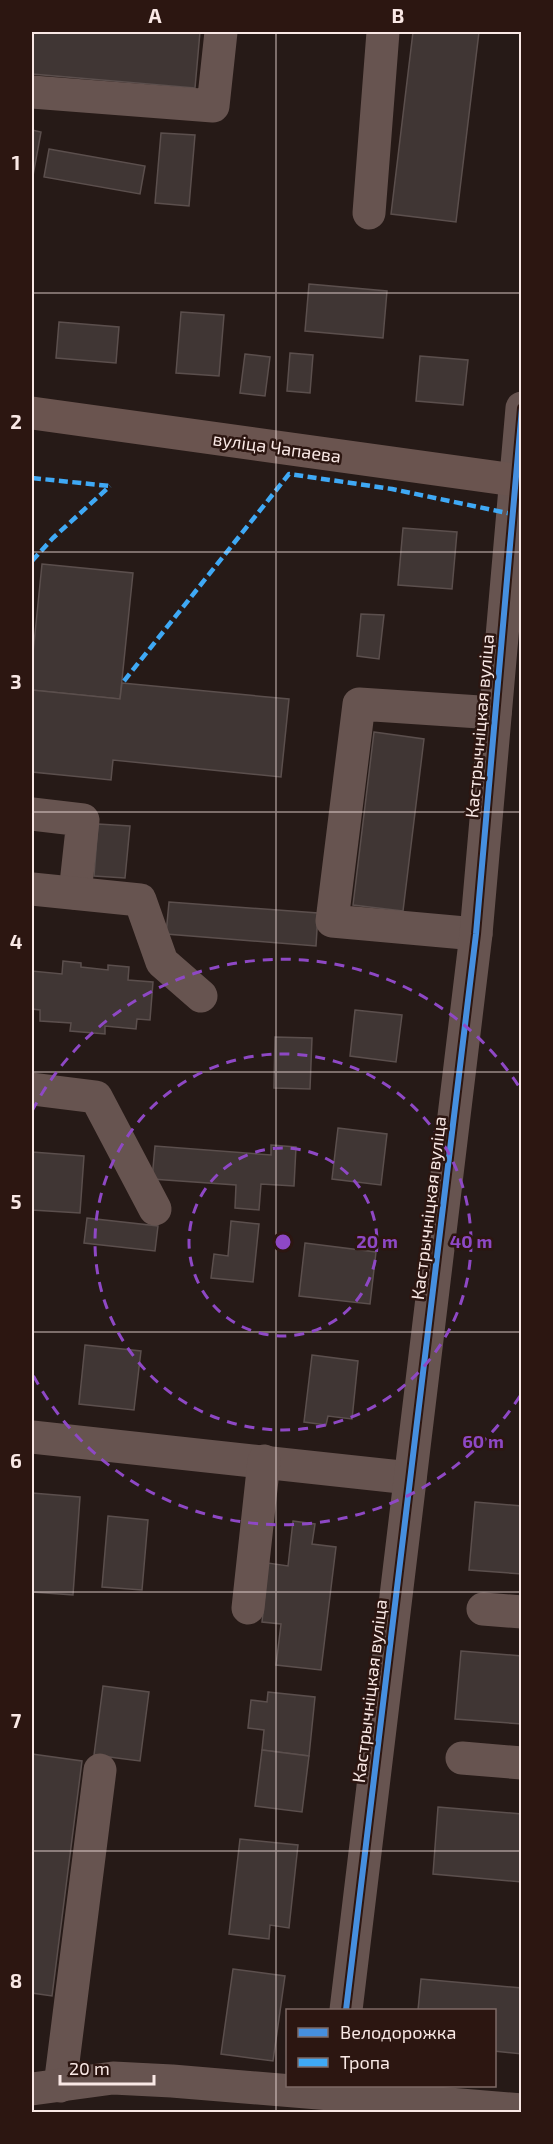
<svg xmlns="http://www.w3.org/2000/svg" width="553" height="2144" viewBox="0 0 553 2144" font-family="'Exo 2',sans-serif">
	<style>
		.building { fill: #403634; stroke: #5b4f4d; stroke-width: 1.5 }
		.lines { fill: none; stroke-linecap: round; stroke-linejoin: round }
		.minor { stroke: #675450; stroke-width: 33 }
		.major { stroke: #6a544f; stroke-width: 33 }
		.quiet { stroke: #3fa9f5; stroke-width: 4.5; stroke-dasharray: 9 4.5; stroke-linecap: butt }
		.cycleway-casing { stroke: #2c1611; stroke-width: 10 }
		.cycleway { stroke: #468fdf; stroke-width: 6 }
		.grid { fill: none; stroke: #f9e8e5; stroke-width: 1.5; stroke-opacity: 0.55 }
		.ring { fill: none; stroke: #8e48c5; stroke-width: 3; stroke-dasharray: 10 8 }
		.labels { text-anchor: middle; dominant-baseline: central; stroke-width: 5; stroke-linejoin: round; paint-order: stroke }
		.street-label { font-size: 18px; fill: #f9e8e5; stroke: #2c1611 }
		.centre { fill: #8e48c5; stroke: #2c1611; stroke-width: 3 }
		.ring-label { font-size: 18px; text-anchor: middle; font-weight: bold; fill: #8e48c5; stroke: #2c1611; stroke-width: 5; stroke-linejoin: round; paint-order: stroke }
		.neatline { fill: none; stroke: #f9e8e5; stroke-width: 2 }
		.grid-label { font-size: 20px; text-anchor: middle; font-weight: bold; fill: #f9e8e5 }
	</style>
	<rect width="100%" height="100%" fill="#261a17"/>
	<g class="building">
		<polygon points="32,32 200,32 195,88 32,74"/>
		<polygon points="413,32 479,32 456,222 391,214"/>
		<polygon points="32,130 41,132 32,181"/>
		<polygon points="161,133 195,135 189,206 155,203"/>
		<polygon points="49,149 145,166 140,194 44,177"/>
		<polygon points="309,284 387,291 383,338 305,331"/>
		<polygon points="181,312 224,315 219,376 176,373"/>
		<polygon points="59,322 119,327 116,363 56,358"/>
		<polygon points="290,353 313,355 310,393 287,391"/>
		<polygon points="245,354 270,357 265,396 240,393"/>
		<polygon points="420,356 468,360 463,405 416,401"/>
		<polygon points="403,528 457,532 452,589 398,585"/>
		<polygon points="42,564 133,573 120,699 32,690 32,663"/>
		<polygon points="361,614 384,615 379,659 357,656"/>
		<polygon points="122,683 289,699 281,777 113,760 111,780 32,772 32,690 120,699"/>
		<polygon points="374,732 424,739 403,911 353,905"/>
		<polygon points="98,824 130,826 125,878 94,876"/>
		<polygon points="169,902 318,913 316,946 166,934"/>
		<polygon points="63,961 81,963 81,967 108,970 108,965 129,967 128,980 153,982 150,1020 137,1019 136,1029 105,1026 105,1034 70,1031 71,1023 40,1021 40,1010 32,1009 32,971 62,974"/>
		<polygon points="355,1010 402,1015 396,1062 350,1056"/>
		<polygon points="275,1037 312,1038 310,1089 274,1088"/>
		<polygon points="338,1128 387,1134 381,1185 332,1179"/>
		<polygon points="271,1145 296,1147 294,1186 261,1184 259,1210 235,1208 236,1185 152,1179 155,1146 271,1155"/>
		<polygon points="32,1152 84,1156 80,1213 32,1210"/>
		<polygon points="87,1218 158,1226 155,1251 84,1243"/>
		<polygon points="231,1221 259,1224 253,1282 211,1278 214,1254 228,1256"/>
		<polygon points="305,1243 376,1252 370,1304 299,1296"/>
		<polygon points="85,1345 141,1351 134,1410 79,1404"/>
		<polygon points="312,1355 358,1361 352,1419 328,1416 326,1425 304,1422"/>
		<polygon points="32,1493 80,1497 73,1595 32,1592"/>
		<polygon points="475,1502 522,1506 522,1574 469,1570"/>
		<polygon points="108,1516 148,1520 142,1590 102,1587"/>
		<polygon points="293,1521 315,1524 312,1544 336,1547 321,1670 276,1665 281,1624 262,1622 268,1563 288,1566"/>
		<polygon points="461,1651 522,1656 522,1724 455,1719"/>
		<polygon points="103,1686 149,1692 140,1761 94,1755"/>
		<polygon points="268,1692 315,1697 309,1756 262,1750 264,1730 248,1728 251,1700 267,1702"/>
		<polygon points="262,1750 309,1756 302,1812 255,1806"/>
		<polygon points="32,1754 82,1761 52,1996 32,1993"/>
		<polygon points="438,1807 522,1814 522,1882 433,1874"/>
		<polygon points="240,1839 298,1845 289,1928 270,1925 269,1939 229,1934"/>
		<polygon points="233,1969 285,1976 273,2061 221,2054"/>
		<polygon points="421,1979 522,1988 522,2054 494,2051 494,2010 418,2010"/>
	</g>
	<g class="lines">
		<g class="minor">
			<polyline points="32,92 213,106 221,32"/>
			<polyline points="369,213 383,32"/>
			<polyline points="32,814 83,820 75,893"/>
			<polyline points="32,889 140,900 162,962 201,996"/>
			<polyline points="476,934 332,921 359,704 495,713"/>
			<polyline points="32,1089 96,1097 155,1209"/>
			<polyline points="32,1437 410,1478"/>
			<polyline points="248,1608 264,1461"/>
			<polyline points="483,1609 522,1612"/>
			<polyline points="462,1758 522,1763"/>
			<polyline points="346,2010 476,934 522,408"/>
			<polyline points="60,2086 100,1770"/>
			<polyline points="32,2089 113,2078 172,2081 522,2110"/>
		</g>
		<polyline class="major" points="32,413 522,481"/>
		<g class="quiet">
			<polyline points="32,478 110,486"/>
			<polyline points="32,561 53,538 110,486"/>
			<polyline points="124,681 289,474 392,489 512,514"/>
		</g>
		<g class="cycleway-casing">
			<polyline id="cycleway" points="346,2010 476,934 522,408"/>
		</g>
		<use href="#cycleway" class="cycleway"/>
	</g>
	<path class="grid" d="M276,32V2112M32,293H522M32,552H522M32,812H522M32,1072H522M32,1332H522M32,1592H522M32,1851H522"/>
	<g class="ring">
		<circle cx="283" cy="1242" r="94"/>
		<circle cx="283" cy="1242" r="188"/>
		<path d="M520 1396A283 283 0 0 1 32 1373M32 1111A283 283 0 0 1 520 1088"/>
	</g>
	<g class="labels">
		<g class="street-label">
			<text transform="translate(277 447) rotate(8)">вуліца Чапаева</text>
			<text transform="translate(479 726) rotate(-85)">Кастрычніцкая вуліца</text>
			<text transform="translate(428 1208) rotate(-83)">Кастрычніцкая вуліца</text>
			<text transform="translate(369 1691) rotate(-83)">Кастрычніцкая вуліца</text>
		</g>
	</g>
	<circle cx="283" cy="1242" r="9" class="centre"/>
	<g class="ring-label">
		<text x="377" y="1248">20 m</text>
		<text x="471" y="1248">40 m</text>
		<text x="483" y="1448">60 m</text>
	</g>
	<rect width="553" height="2144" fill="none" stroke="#2c1611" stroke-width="66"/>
	<rect x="286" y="2009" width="210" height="78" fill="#2c1611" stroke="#7e6a66" stroke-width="1.5"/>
	<rect x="298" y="2028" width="30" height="9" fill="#468fdf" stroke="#7e6a66" stroke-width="1.5"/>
	<text x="340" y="2039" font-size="18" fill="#f9e8e5">Велодорожка</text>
	<rect x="298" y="2058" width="30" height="9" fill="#3fa9f5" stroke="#7e6a66" stroke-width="1.5"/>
	<text x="340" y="2069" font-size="18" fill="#f9e8e5">Тропа</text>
	<path d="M60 2075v9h94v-9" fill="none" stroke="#f9e8e5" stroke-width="3"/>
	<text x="69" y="2075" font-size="18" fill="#f9e8e5" stroke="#2c1611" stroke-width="4.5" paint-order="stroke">20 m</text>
	<rect x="33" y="33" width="487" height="2078" class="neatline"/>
	<g class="grid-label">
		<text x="155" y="23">A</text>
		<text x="398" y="23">B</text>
		<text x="16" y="170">1</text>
		<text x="16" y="429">2</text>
		<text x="16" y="689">3</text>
		<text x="16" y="949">4</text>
		<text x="16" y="1209">5</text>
		<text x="16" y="1468">6</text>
		<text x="16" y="1728">7</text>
		<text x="16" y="1988">8</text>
	</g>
</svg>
